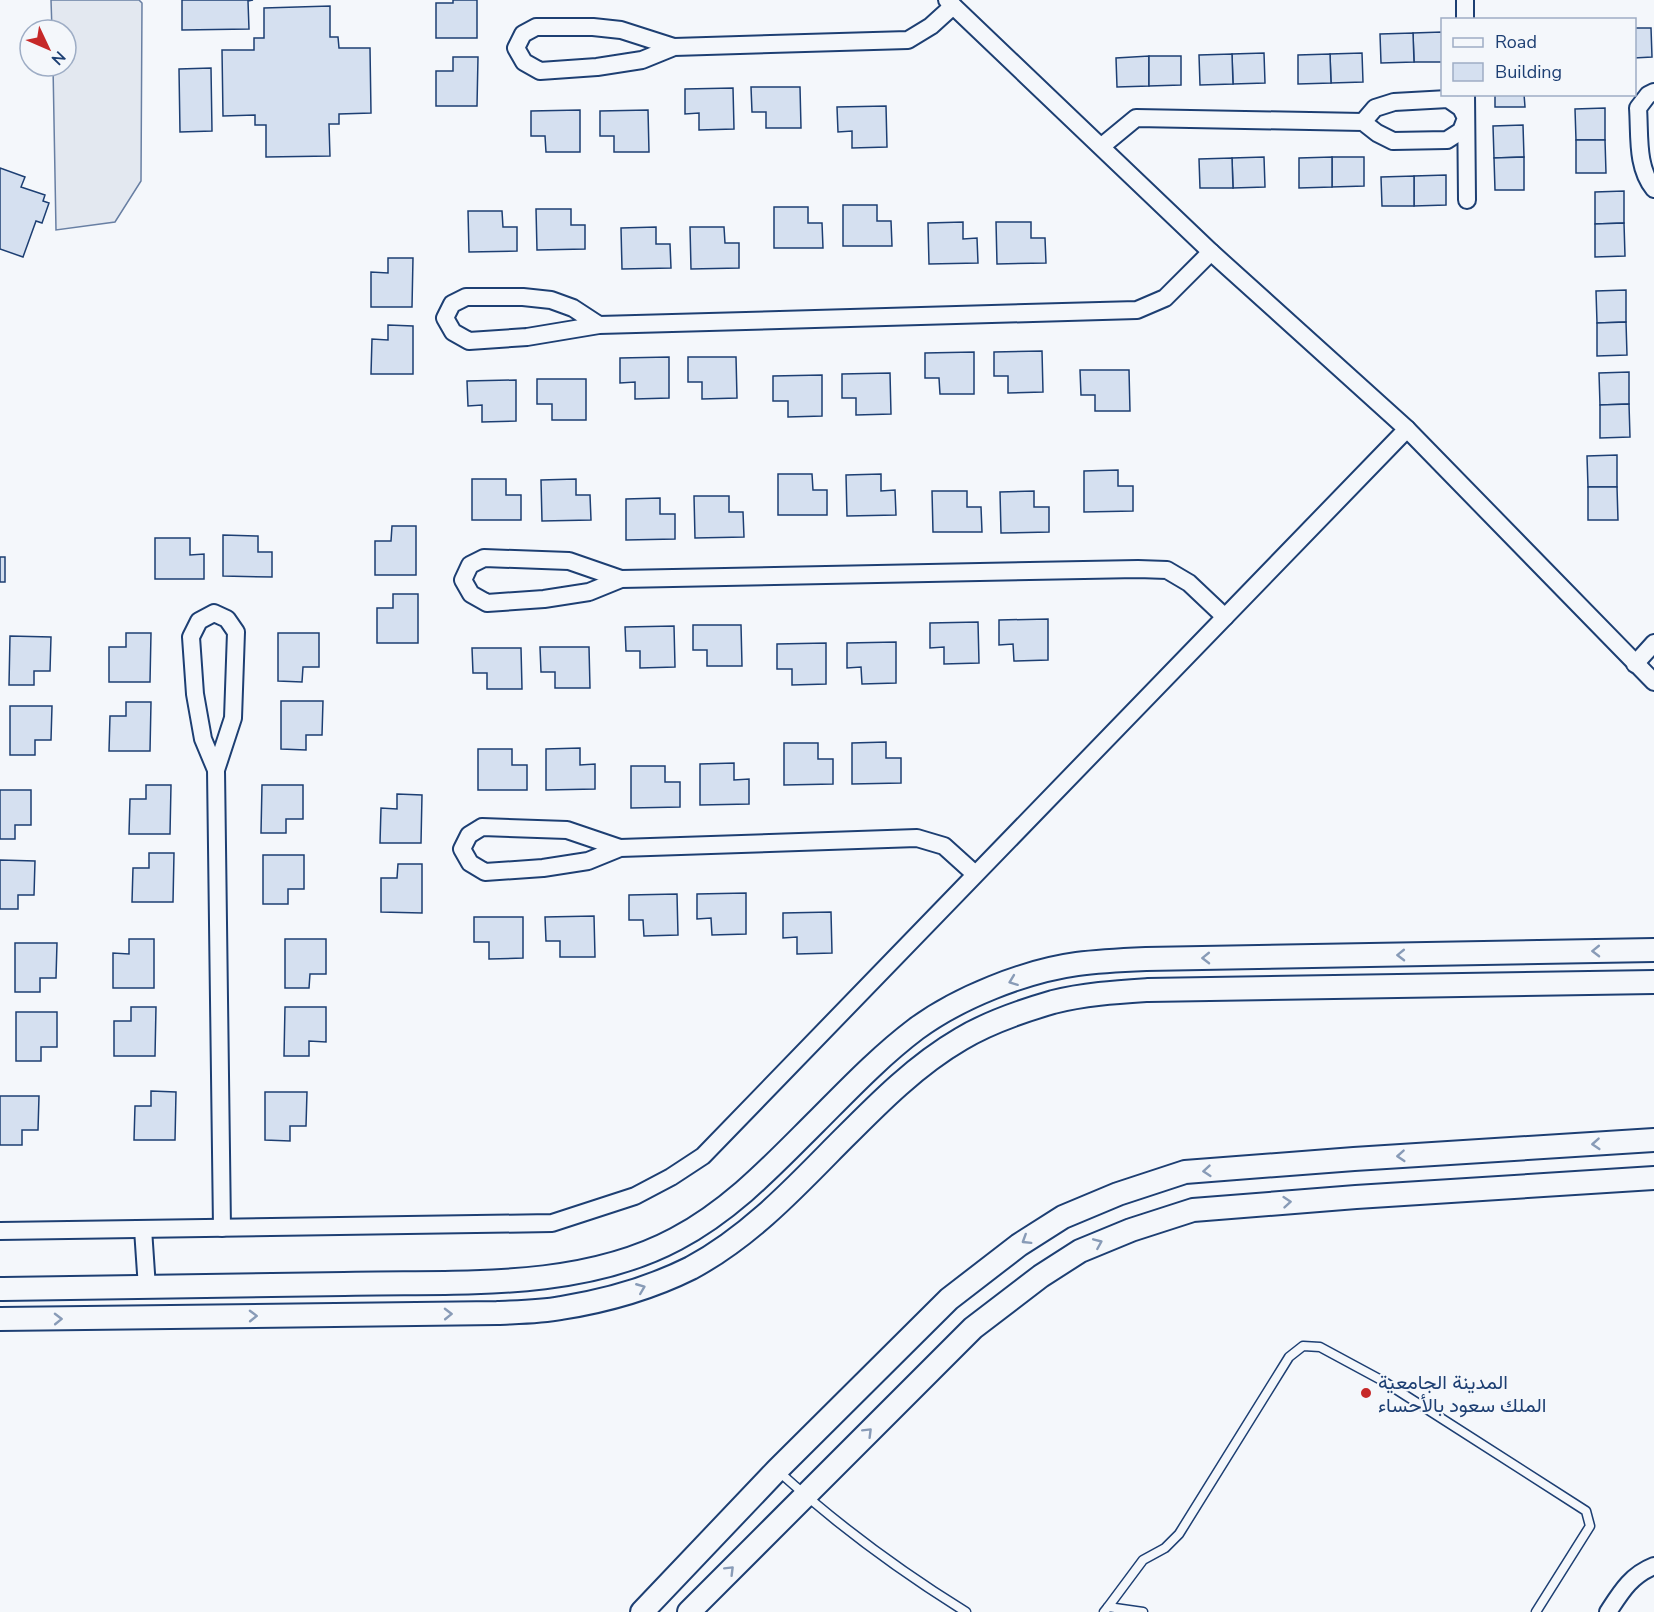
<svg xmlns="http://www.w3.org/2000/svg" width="1654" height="1612" viewBox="0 0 1654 1612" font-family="'Nunito Sans',Vazirmatn,sans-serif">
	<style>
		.parking { fill: #e3e8f0; stroke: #687fa3; stroke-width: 1.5 }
		.building { fill: #d5e0f0; stroke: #1d3f73; stroke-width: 1.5 }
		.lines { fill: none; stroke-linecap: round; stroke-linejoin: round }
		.lane-casing { stroke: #1d3f73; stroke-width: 11 }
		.street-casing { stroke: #1d3f73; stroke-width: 20 }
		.secondary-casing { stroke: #1d3f73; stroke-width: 26 }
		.lane { stroke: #f4f7fb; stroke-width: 8 }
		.street { stroke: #f4f7fb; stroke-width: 16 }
		.secondary { stroke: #f4f7fb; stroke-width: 22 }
		.oneway { stroke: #889bb7 }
		.poi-dot { fill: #c62828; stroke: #f4f7fb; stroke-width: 2 }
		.labels { text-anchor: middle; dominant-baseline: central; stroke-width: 4.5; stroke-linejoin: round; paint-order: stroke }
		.poi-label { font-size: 20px; fill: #1d3f73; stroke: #f4f7fb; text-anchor: start }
	</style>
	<rect width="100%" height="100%" fill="#f4f7fb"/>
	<polygon class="parking" points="51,0 139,0 142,3 141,181 115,222 56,230 53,66 66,66 66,30 52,30"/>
	<g class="building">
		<polygon points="182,0 253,0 248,1 249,29 182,30"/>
		<polygon points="453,0 477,0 477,38 436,38 436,3 453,3"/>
		<polygon points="330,6 330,37 338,37 339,48 370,48 371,113 339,114 339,124 329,124 330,156 266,157 266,125 255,125 255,115 223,116 222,50 254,50 254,38 264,38 264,8"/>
		<polygon points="1634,28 1651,28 1652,57 1634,58"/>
		<polygon points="1442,32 1442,62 1414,62 1413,33"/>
		<polygon points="1413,33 1414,62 1381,63 1380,34"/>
		<polygon points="1264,53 1265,83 1233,84 1232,54"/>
		<polygon points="1362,53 1363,82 1331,83 1330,54"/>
		<polygon points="1232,54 1233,84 1200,85 1199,55"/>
		<polygon points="1330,54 1331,83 1298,84 1298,55"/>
		<polygon points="1149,56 1149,86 1117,87 1116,58"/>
		<polygon points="1149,56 1181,56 1181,85 1149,86"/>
		<polygon points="453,57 478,57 477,106 436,106 436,71 453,71"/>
		<polygon points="211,68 212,131 180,132 179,69"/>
		<polygon points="751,87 800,87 801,128 766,128 766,112 752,112"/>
		<polygon points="733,88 734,129 699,130 699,113 685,114 685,89"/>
		<polygon points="1495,94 1524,94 1525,107 1495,107"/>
		<polygon points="886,106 887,147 852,148 852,131 838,132 837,107"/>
		<polygon points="1605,108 1605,140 1576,140 1575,109"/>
		<polygon points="580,110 580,152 546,152 545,136 531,136 531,111"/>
		<polygon points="648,110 649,152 614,152 614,136 600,136 600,111"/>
		<polygon points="1523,125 1524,157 1494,158 1493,126"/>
		<polygon points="1576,140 1605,140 1606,173 1576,173"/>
		<polygon points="1264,157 1265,187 1233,188 1232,158"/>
		<polygon points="1332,157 1364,157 1364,186 1332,187"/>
		<polygon points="1332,157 1332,187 1299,188 1299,158"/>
		<polygon points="1524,157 1524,190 1495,190 1494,158"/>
		<polygon points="1232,158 1233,188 1200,188 1199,159"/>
		<polygon points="0,168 25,177 21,187 45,195 43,201 49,203 42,223 36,221 23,257 0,249"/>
		<polygon points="1446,175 1446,205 1414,206 1414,176"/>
		<polygon points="1414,176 1414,206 1382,206 1381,177"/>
		<polygon points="1624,191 1624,223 1595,224 1595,192"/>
		<polygon points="843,205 877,205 877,221 891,221 892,246 843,246"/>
		<polygon points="774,207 808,207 808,223 822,223 823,248 774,248"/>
		<polygon points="536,209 571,209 571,225 585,225 585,249 537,250"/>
		<polygon points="468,211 502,211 503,227 517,227 517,251 469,252"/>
		<polygon points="963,222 963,239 977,238 978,263 929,264 928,223"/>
		<polygon points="996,222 1031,222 1031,238 1045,238 1046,263 997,264"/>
		<polygon points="1624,223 1625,256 1595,257 1595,224"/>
		<polygon points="656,227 656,244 670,244 671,268 622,269 621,228"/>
		<polygon points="690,227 724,227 725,243 739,243 739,268 691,269"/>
		<polygon points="388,258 413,258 412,307 371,307 371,272 388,273"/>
		<polygon points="1626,290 1626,322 1597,323 1596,291"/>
		<polygon points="1626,322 1627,355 1597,356 1597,323"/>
		<polygon points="388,325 413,326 413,374 371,374 372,339 388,340"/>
		<polygon points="1042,351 1043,392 1008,393 1008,376 994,376 994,352"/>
		<polygon points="974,352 974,394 940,394 939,378 925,378 925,353"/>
		<polygon points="669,357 669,398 635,399 635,382 620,383 620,358"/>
		<polygon points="688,357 736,357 737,398 702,399 702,382 688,382"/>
		<polygon points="1080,370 1129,370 1130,411 1095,411 1095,395 1081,395"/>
		<polygon points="1629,372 1629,404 1600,405 1599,373"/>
		<polygon points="890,373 891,414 856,415 856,398 842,398 842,374"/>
		<polygon points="822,375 822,416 788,417 788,401 773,401 773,376"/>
		<polygon points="537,379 586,379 586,420 552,420 552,404 537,404"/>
		<polygon points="516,380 516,421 482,422 482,405 468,406 467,381"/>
		<polygon points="1629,404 1630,437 1600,438 1600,405"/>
		<polygon points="1617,455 1617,487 1588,487 1587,456"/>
		<polygon points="1118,470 1118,486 1133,486 1133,511 1084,512 1084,471"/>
		<polygon points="778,474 812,474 813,490 827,490 827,515 778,515"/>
		<polygon points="881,474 881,491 895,490 896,515 847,516 846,475"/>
		<polygon points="472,479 506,479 506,495 521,495 521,520 472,520"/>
		<polygon points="576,479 576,495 590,495 591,520 542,521 541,480"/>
		<polygon points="1588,487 1617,487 1618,520 1588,520"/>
		<polygon points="932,491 967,491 967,507 981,507 982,532 933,532"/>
		<polygon points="1034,491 1034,507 1049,507 1049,532 1001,533 1000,492"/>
		<polygon points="694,496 729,496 729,512 743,512 744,537 695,538"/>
		<polygon points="660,498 660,514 675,514 675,539 626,540 626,499"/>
		<polygon points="392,526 416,526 416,575 375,575 375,541 391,541"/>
		<polygon points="223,535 258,536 258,552 272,552 272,577 223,576"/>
		<polygon points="155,538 190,538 190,555 204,554 204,579 155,579"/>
		<rect x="0" y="557" width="5" height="25"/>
		<polygon points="393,594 418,594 418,643 377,643 377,608 393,608"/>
		<polygon points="1048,619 1048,660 1014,661 1013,644 999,645 999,620"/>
		<polygon points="978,622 979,663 944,664 944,647 930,648 930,623"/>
		<polygon points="693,625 741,625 742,666 707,666 707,650 693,650"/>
		<polygon points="674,626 675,667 640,668 640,651 626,651 625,627"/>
		<polygon points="126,633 151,633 150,682 109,682 109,647 126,647"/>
		<polygon points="278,633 319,633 319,667 303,667 302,682 278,681"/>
		<polygon points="10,636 51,637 50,671 34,671 34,685 9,685"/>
		<polygon points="896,642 896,683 862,684 861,667 847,668 847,643"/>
		<polygon points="826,643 826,684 792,685 792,669 777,669 777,644"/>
		<polygon points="540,647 589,647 590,688 555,688 555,672 541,672"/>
		<polygon points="472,648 521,648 522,689 487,689 487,673 473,673"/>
		<polygon points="281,701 323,701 322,735 306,735 306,750 281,749"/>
		<polygon points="126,702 151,702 150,751 109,751 110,716 126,716"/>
		<polygon points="10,706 52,706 51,740 35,740 35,755 10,755"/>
		<polygon points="886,742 886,758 901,758 901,783 852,784 852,743"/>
		<polygon points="784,743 818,743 818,759 833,759 833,784 784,785"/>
		<polygon points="580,748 580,765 595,764 595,789 546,790 546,749"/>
		<polygon points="478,749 512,749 512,765 527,765 527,790 478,790"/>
		<polygon points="734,763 734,780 749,779 749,804 700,805 700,764"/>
		<polygon points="631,766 665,766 665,782 680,782 680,807 631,808"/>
		<polygon points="146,785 171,785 170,834 129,834 130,799 146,799"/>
		<polygon points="262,785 303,785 303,819 286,819 286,833 261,833"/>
		<polygon points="0,790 31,790 31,825 15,825 15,839 0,839"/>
		<polygon points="397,794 422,795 421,843 380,843 381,808 397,809"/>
		<polygon points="149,853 174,853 173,902 132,902 133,868 149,868"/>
		<polygon points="263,855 304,855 304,889 288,889 288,904 263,904"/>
		<polygon points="0,860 35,861 34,895 18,895 18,909 0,909"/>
		<polygon points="398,864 422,864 422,913 381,912 381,878 397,878"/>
		<polygon points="746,893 746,934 712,935 711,918 697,919 697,894"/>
		<polygon points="677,894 678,935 644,936 643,920 629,920 629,895"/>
		<polygon points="831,912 832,953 797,954 797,937 783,938 783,913"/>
		<polygon points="594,916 595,957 560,957 560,941 546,941 545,917"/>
		<polygon points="474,917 523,917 523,958 489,959 489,942 474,942"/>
		<polygon points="129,939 154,939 154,988 113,988 113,953 129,954"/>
		<polygon points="285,939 326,939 326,974 310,974 309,988 285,988"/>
		<polygon points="15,943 57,943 56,978 40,978 40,992 15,992"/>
		<polygon points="131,1007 156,1007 155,1056 114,1056 114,1021 131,1021"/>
		<polygon points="285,1007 326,1007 326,1042 309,1041 309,1056 284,1056"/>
		<polygon points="16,1012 57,1012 57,1047 41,1047 41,1061 16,1061"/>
		<polygon points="151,1091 176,1092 175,1140 134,1140 135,1106 151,1106"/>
		<polygon points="265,1092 307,1092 306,1126 290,1126 290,1141 265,1140"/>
		<polygon points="0,1096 39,1096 38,1130 22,1130 22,1145 0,1145"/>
	</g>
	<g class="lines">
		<g class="lane-casing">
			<g id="lane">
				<path d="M777,1470C835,1523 900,1571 966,1612"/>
				<polyline points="1108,1607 1143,1560 1165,1548 1179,1534 1289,1357 1303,1346 1320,1347 1383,1381 1586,1511 1590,1526 1536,1612"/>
				<polyline points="1104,1612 1108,1607 1143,1612"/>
			</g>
		</g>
		<g class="street-casing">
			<g id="street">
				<polyline points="947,0 1211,252 1407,429 1654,682"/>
				<polyline points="1465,0 1465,20"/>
				<polyline points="674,47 642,60 597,67 540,71 524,62 516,48 523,34 536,27 593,27 621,30 674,47 908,40 931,26 953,6"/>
				<path d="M1654,92L1648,95L1638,108C1640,135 1636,167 1654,189"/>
				<polyline points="1466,94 1467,200"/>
				<polyline points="1102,146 1136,118 1363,122 1377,133 1393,141 1447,140 1461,131 1466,118 1461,108 1448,99 1394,102 1375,108 1363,122"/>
				<polyline points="599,325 573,308 551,300 523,297 466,297 452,304 445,318 453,332 469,341 527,337 599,325 1137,310 1165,298 1211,252"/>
				<polyline points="621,579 589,592 544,599 487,603 471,594 463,580 470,565 484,558 569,561 621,579 1138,569 1167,570 1189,583 1225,617"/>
				<polyline points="1635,664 1654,643"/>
				<polyline points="216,770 203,739 195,694 191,637 199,621 214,613 227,619 236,632 233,718 216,770 222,1228"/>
				<polyline points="620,848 567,830 482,827 469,835 462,849 470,863 485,872 543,868 588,861 620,848 917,838 944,846 975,874"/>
				<polyline points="143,1229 147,1288"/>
				<polyline points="0,1231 552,1223 635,1196 671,1177 703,1156 1407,429"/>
				<path d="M1608,1612C1621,1592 1631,1575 1654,1566"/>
			</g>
		</g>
		<g class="secondary-casing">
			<g id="secondary">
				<path d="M0,1289C115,1288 230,1286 344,1284C453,1281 577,1292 676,1239C731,1210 772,1166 815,1123C847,1091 879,1057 916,1029C958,998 1025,971 1077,964C1100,961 1123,960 1146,959L1654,950"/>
				<path d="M0,1319L497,1313C518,1312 540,1312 561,1308C605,1301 651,1288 691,1268C745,1239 788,1195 830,1152C870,1112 911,1068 961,1039C989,1022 1022,1011 1053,1002C1084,994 1117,992 1148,990L1654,982"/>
				<polyline points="642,1612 777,1470 949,1299 1019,1245 1063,1217 1118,1194 1185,1172 1354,1159 1654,1140"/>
				<polyline points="689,1612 973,1328 1041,1276 1080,1251 1131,1230 1193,1210 1356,1197 1654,1178"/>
			</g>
		</g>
		<use href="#lane" class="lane"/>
		<use href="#street" class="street"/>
		<use href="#secondary" class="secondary"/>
	</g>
	<defs><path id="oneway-chevron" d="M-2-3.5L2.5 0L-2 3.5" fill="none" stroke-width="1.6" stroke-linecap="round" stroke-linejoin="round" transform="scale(1.5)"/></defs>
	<g class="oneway">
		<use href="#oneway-chevron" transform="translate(1596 951) rotate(179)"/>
		<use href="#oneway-chevron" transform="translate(1401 955) rotate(179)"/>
		<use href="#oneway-chevron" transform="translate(1206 958) rotate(179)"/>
		<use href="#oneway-chevron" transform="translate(1013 981) rotate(159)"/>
		<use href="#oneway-chevron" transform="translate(1596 1144) rotate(176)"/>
		<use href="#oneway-chevron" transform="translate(1401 1156) rotate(176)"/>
		<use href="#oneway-chevron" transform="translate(1207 1171) rotate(175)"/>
		<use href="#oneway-chevron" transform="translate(1287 1202) rotate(-5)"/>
		<use href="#oneway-chevron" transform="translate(1026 1240) rotate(148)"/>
		<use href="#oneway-chevron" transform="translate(1098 1243) rotate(-23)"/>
		<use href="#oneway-chevron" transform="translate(641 1288) rotate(-22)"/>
		<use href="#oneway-chevron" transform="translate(448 1314) rotate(-1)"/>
		<use href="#oneway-chevron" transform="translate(253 1316) rotate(-1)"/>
		<use href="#oneway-chevron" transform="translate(58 1319) rotate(-1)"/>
		<use href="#oneway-chevron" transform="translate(868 1432) rotate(-45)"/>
		<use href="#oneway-chevron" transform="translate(730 1570) rotate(-45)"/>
	</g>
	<circle class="poi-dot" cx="1366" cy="1393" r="6"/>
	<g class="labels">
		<g class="poi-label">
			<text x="1378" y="1382">المدينة الجامعية<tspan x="1378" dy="23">الملك سعود بالأحساء</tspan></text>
		</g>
	</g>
	<rect x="1441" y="18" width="195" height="78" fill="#f4f7fb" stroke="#9eadc5" stroke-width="1.5"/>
	<rect x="1453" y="38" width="30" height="9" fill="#f4f7fb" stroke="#9eadc5" stroke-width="1.5"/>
	<text x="1495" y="48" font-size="18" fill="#1d3f73">Road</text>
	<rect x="1453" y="63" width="30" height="18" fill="#d5e0f0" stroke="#9eadc5" stroke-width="1.5"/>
	<text x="1495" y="78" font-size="18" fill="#1d3f73">Building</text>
	<g transform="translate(48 48) rotate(134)"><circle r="28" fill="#f4f7fb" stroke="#9eadc5" stroke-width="1.5"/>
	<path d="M0-4.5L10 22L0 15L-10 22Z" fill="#c62828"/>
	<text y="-9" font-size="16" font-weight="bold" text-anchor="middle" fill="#1d3f73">N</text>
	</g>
</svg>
